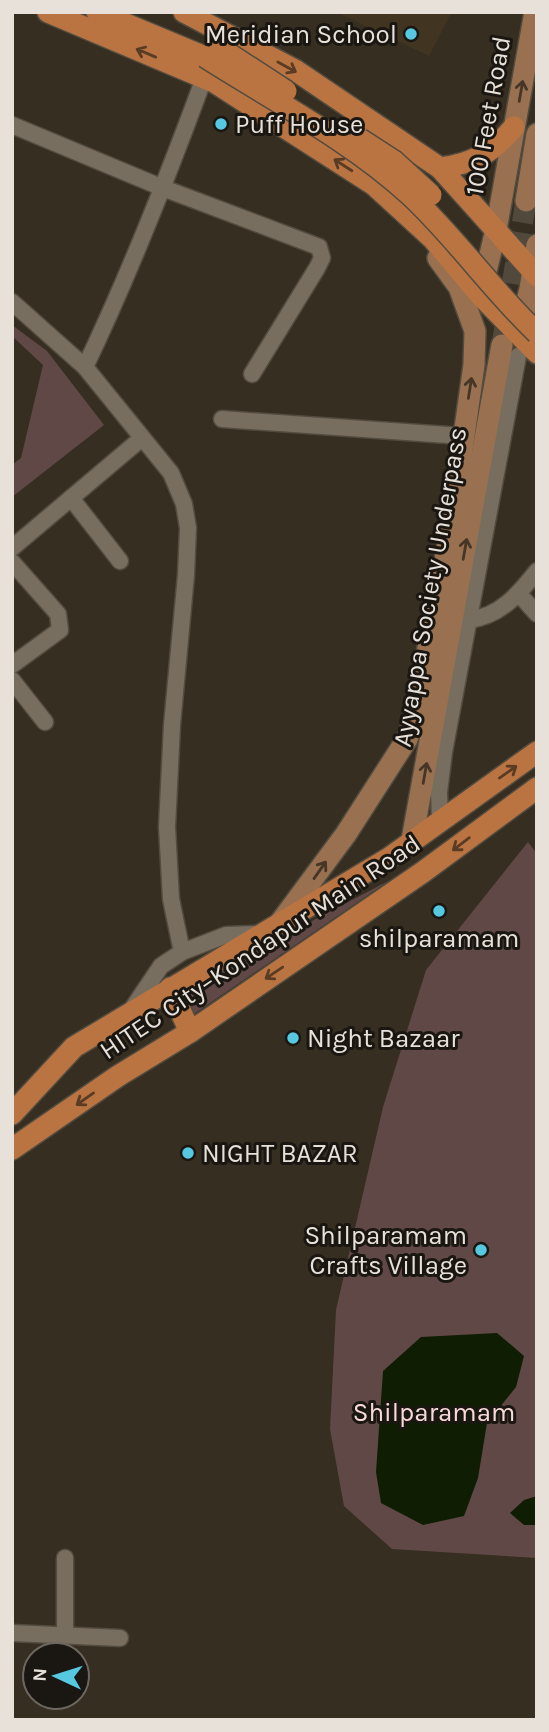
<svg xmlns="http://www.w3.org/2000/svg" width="549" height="1732" viewBox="0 0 549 1732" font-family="Karla,sans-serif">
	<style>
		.built { fill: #413421 }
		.green { fill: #604847 }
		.water { fill: #0f1d03 }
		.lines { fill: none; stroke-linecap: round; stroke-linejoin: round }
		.secondary-tunnel { stroke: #51493c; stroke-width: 21; stroke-dasharray: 21 10; stroke-linecap: butt }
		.street-casing { stroke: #524b3f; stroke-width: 19 }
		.secondary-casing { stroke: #524b3f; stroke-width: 24 }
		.primary-casing { stroke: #524b3f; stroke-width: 24 }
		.street { stroke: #786e5f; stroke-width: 16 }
		.secondary { stroke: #997150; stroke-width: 21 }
		.primary { stroke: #ba7441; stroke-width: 21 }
		.primary-bridge-casing { stroke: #524b3f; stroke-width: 24; stroke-linecap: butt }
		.primary-bridge { stroke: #ba7441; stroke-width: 21 }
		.oneway { stroke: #5a3c24 }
		.oneway2 { stroke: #463627 }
		.poi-dot { fill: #56c9e1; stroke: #1a1611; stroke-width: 2.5 }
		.labels { text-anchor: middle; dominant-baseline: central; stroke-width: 6; stroke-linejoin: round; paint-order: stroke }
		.poi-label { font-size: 26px; fill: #e7e1d9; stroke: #1a1611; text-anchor: start }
		.street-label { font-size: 26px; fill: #e7e1d9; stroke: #1a1611 }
		.park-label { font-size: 26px; fill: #f8dbd8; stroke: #1a1611 }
	</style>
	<rect width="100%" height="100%" fill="#362e20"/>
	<polygon class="built" points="336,12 452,12 429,56"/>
	<g class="green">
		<polygon points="12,325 47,351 104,425 12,497 12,465 21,458 43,365 12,336"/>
		<polygon points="528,842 537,854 537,1558 392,1549 344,1506 330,1429 336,1310 383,1107 426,970"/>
		<polygon points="390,880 191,1016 191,1001 179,991"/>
	</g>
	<g class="water">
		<polygon points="497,1333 524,1356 516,1387 487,1423 478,1478 464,1516 423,1525 381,1503 376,1472 383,1371 421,1337"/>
		<polygon points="537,1496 537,1525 524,1525 510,1513 524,1500"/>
	</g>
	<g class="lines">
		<polyline class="secondary-tunnel" points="502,345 526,201"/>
		<g class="street-casing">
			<g id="street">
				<polyline points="12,125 163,188 319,247 322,258 317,268 252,374"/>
				<polyline points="12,302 85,367 171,473 184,504 188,528 186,575 172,725 167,827 171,899 182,952"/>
				<path d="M85,367C130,273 168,176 204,78"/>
				<polyline points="222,419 462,436"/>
				<polyline points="71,498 120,561"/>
				<polyline points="12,548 142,438"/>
				<polyline points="12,562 58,614 60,630 12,665"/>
				<polyline points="519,594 537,614"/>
				<path d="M469,620C500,616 518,595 537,571"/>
				<polyline points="12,680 45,722"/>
				<polyline points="440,821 439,792 444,752 518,356"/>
				<polyline points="130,1012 161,966 182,952 226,935 260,934"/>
				<polyline points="12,1633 120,1638"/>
				<polyline points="65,1635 65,1558"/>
			</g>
		</g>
		<g class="secondary-casing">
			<g id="secondary">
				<polyline points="526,201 537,134"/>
				<polyline points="481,292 496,230 535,12"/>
				<polyline points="519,332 530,289 537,245"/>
				<polyline points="412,840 502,345"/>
				<polyline points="280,923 346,834 407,739 414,721 450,534 474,365 475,331 459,287 438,258"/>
			</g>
		</g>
		<g class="primary-casing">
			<g id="primary">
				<polyline points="48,12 214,82 374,185 433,239 481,296 537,353"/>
				<polyline points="97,12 205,57"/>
				<polyline points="184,12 295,70 440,168 537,276"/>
				<path d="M440,168C473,164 493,152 514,127"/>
				<polyline points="170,988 190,1032"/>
				<polyline points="12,1114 74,1047 389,858 537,752"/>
				<polyline points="12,1149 118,1076 190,1032 423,872 537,788"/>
			</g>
		</g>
		<use href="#street" class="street"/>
		<use href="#secondary" class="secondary"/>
		<use href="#primary" class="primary"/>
		<g class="primary-bridge-casing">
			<g id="primary-bridge">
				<polyline points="220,48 286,91"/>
				<path d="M205,57C274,101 350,140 410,195C456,238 492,290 537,333"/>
				<polyline points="360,139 394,161 431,195"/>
			</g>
		</g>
		<use href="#primary-bridge" class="primary-bridge"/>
	</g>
	<defs><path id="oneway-shaft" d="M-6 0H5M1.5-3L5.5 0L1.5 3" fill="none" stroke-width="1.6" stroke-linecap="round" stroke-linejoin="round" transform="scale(1.75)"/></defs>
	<g class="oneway">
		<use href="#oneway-shaft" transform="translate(146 53) rotate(-157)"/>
		<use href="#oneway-shaft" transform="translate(287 67) rotate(29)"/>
		<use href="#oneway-shaft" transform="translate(343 165) rotate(-147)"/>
		<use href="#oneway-shaft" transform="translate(508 772) rotate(-35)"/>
		<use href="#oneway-shaft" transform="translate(461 844) rotate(143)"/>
		<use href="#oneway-shaft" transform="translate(274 973) rotate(146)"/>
		<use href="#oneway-shaft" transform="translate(85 1099) rotate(145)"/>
	</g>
	<g class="oneway2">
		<use href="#oneway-shaft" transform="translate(521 91) rotate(-80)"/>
		<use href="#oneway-shaft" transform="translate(470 388) rotate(-81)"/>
		<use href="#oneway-shaft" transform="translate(465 549) rotate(-80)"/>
		<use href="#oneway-shaft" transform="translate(425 773) rotate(-80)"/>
		<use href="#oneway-shaft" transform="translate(320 870) rotate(-55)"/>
	</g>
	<g class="poi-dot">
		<circle cx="411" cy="34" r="7"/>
		<circle cx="221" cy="124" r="7"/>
		<circle cx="439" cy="911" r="7"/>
		<circle cx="293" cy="1038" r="7"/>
		<circle cx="188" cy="1153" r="7"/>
		<circle cx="481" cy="1250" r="7"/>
	</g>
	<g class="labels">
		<g class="poi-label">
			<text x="397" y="34" text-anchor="end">Meridian School</text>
			<text x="235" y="124">Puff House</text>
			<text x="439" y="938" text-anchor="middle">shilparamam</text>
			<text x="307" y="1038">Night Bazaar</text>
			<text x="202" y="1153">NIGHT BAZAR</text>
			<text x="467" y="1235" text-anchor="end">Shilparamam<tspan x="467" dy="30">Crafts Village</tspan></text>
		</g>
		<g class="street-label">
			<text transform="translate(488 116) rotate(-80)">100 Feet Road</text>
			<text transform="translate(430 587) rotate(-80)">Ayyappa Society Underpass</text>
			<text transform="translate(260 947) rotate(-34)">HITEC City–Kondapur Main Road</text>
		</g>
		<g class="park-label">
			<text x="434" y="1412">Shilparamam</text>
		</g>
	</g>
	<rect width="549" height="1732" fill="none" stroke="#e7e1d9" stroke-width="28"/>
	<g transform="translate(56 1676) rotate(274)"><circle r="33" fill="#1a1611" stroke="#6c6761" stroke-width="2"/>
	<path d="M0-5L12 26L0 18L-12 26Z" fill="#56c9e1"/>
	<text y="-10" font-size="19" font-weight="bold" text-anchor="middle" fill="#e7e1d9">N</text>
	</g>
</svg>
